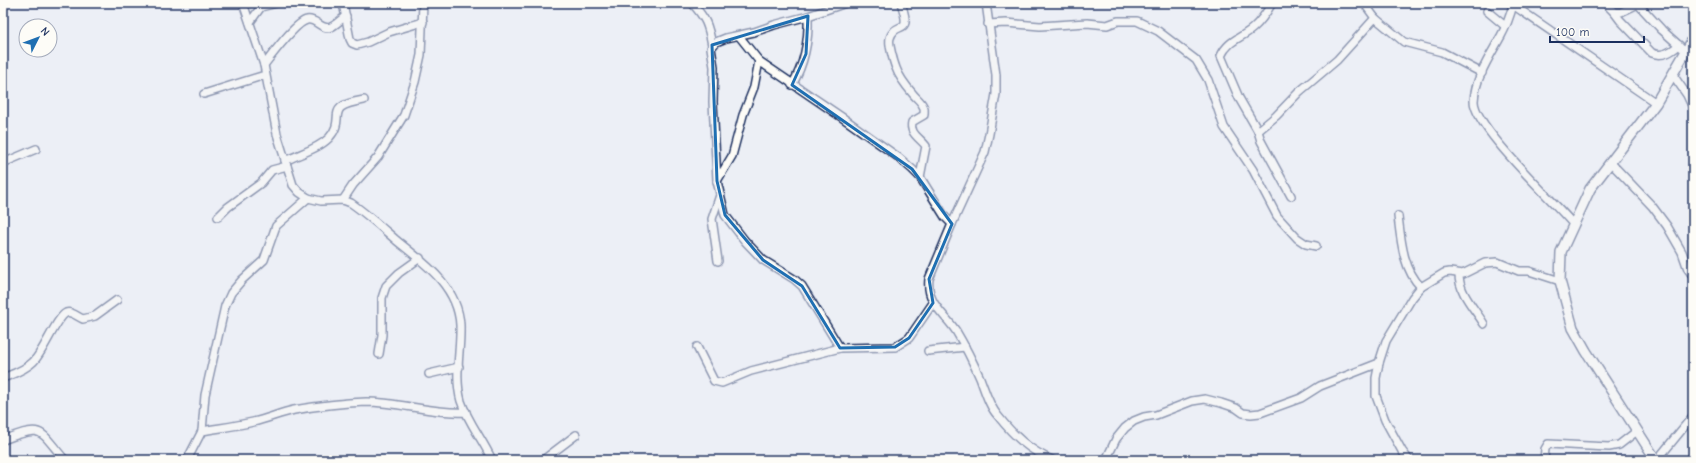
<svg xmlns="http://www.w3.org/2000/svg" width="1696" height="463" viewBox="0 0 1696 463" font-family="'Comic Neue',sans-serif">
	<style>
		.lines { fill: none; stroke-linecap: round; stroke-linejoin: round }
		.minor-casing { stroke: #1b2f5e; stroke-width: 10 }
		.tertiary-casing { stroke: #1b2f5e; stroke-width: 12 }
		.minor { stroke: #fdfcf7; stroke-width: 7 }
		.tertiary { stroke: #fdfcf7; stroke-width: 9 }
		.marked { fill: none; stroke: #1f6fb2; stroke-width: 3; stroke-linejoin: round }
	</style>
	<rect width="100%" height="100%" fill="#eceff5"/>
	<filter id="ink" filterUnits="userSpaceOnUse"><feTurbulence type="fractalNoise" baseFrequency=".025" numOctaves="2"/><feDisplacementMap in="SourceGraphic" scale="8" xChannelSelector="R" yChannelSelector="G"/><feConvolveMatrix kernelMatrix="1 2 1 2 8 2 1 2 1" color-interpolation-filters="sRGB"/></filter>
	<g filter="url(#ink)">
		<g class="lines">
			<g class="minor-casing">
				<g id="minor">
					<path d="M243,3L264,65L277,134L293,185L299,192L308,198L321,201L343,200L351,203C367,214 381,227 396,240C423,262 458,286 460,325C461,350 454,376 461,401C468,422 483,440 492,460"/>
					<polyline points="343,3 350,39 352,43 357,45 368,42 389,32 423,22"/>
					<path d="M692,3C706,19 708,24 712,45"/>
					<path d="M901,3C913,38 896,19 890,38C888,43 894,63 896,68C899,77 907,87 913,94C916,98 921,101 923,106C925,108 924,111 924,115L912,122C909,133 920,138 926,146L920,177"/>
					<path d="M986,3L996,75V94L989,134L985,152L952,224L929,279C926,303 944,313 956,331C965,346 973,362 980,378C985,391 989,406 998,416C1014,436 1029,450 1052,460"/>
					<path d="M1272,3C1267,12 1261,21 1253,28C1242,38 1228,40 1221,56L1239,98L1258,131L1261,141L1291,196"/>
					<polyline points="1364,3 1375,18 1404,42 1442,52 1482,73"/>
					<path d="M1512,3L1513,5C1510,16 1506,27 1501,36C1490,56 1475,78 1474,101C1474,127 1554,201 1573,224"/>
					<polyline points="1605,3 1614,12 1621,12 1638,4"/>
					<polyline points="1637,3 1662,30 1682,48"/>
					<polyline points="1513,5 1656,103"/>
					<polyline points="1487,11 1505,26"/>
					<path d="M1614,12L1620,20L1652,53C1663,57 1671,52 1679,45"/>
					<polyline points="250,22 261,7 277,3"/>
					<polyline points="988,24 1006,23 1040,26 1087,23 1107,25 1118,21 1137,21 1158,31 1196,60 1208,80 1224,127 1253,170 1277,216 1297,238 1306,244 1316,246"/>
					<polyline points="739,36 759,61 843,118 898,157 912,169 920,177 945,217 952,224"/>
					<path d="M264,65C272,55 296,22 307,20C316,18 322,31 331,27C336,25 341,19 346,16"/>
					<polyline points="1673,75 1687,95 1693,108"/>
					<path d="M792,85C805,63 809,41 808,16"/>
					<polyline points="204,94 265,75"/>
					<polyline points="1258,131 1276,116 1299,92 1337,60 1375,18"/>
					<path d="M285,161C299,154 318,149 329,138C348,117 321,107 364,100"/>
					<polyline points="1610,162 1652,206 1667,226 1682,252 1688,269 1693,276"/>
					<polyline points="3,163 36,149"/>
					<polyline points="717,181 732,156 743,115 754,87 759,61"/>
					<polyline points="343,200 353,185 378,157 404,115 415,82 421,55 423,3"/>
					<path d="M1398,216C1401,241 1403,269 1421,287"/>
					<polyline points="218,217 228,207 261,183 272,170 287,166"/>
					<polyline points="718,261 712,219 720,195"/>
					<path d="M1459,275C1459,293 1475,309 1484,324"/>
					<polyline points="697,347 714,381 722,383 751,371 840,348 895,347 909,338 933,303"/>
					<polyline points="840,348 802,286 794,279 763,260 745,241 725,215 717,181 713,102 714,67 711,48 716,42 726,38 754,32 774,25 808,16 846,3"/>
					<polyline points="928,351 965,347"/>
					<polyline points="379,354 382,335 382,298 386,286 399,273 420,258"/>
					<polyline points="429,374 459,367"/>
					<path d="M3,378C13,374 25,370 33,362C43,353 57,317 66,313C71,311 78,317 83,319L95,316L117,300"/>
					<path d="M202,431C219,428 236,426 253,422C267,419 280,413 294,410C317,406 342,403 366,402C400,402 432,414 466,412"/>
					<path d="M3,440C44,424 38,429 65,460"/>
					<polyline points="187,460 202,431 205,395 225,306 231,293 242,280 264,260 276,226 308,198"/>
					<polyline points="543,460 576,435"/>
					<polyline points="1106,460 1116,439 1125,428 1134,421 1144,417 1156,415 1192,401 1205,399 1221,403 1236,408 1243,413 1251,414 1260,413 1301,398 1320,386 1379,363"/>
					<polyline points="1409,460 1402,451 1385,420 1376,396 1376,378 1379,363 1386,341 1412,298 1421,287 1444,273 1450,272 1463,274 1485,263 1497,262 1519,271 1529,271 1560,281"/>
					<polyline points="1544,460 1545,449 1548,444 1609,447 1619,445 1637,431"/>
					<polyline points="1657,460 1693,416"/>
				</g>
			</g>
			<g class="tertiary-casing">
				<polyline id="tertiary" points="1656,460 1586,351 1573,328 1560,281 1561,252 1590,189 1656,103 1693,39"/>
			</g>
			<use href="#minor" class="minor"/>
			<use href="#tertiary" class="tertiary"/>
		</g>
	</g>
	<path d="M0 0H1696V463H0ZM808,16L806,54L792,85L912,169L952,224L929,279L933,303L909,338L895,347L840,348L802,286L763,260L725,215L717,181L712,45Z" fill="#eceff5" fill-opacity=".55" fill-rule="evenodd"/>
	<path class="marked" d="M808,16L806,54L792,85L912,169L952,224L929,279L933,303L909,338L895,347L840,348L802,286L763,260L725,215L717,181L712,45Z"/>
	<rect width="1696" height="463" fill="none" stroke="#fdfcf7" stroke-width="16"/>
	<rect x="8" y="8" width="1680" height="447" fill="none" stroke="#1b2f5e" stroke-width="1.5" filter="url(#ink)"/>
	<g transform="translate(38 38) rotate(48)"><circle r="19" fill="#fdfcf7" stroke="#a3aaba"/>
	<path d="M0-3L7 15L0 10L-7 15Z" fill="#1f6fb2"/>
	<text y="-6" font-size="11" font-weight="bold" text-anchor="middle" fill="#1b2f5e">N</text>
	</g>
	<path d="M1550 36v6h94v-6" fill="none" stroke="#1b2f5e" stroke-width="2"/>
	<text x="1556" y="36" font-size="12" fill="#1b2f5e" stroke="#fdfcf7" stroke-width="3" paint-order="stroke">100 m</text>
</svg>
